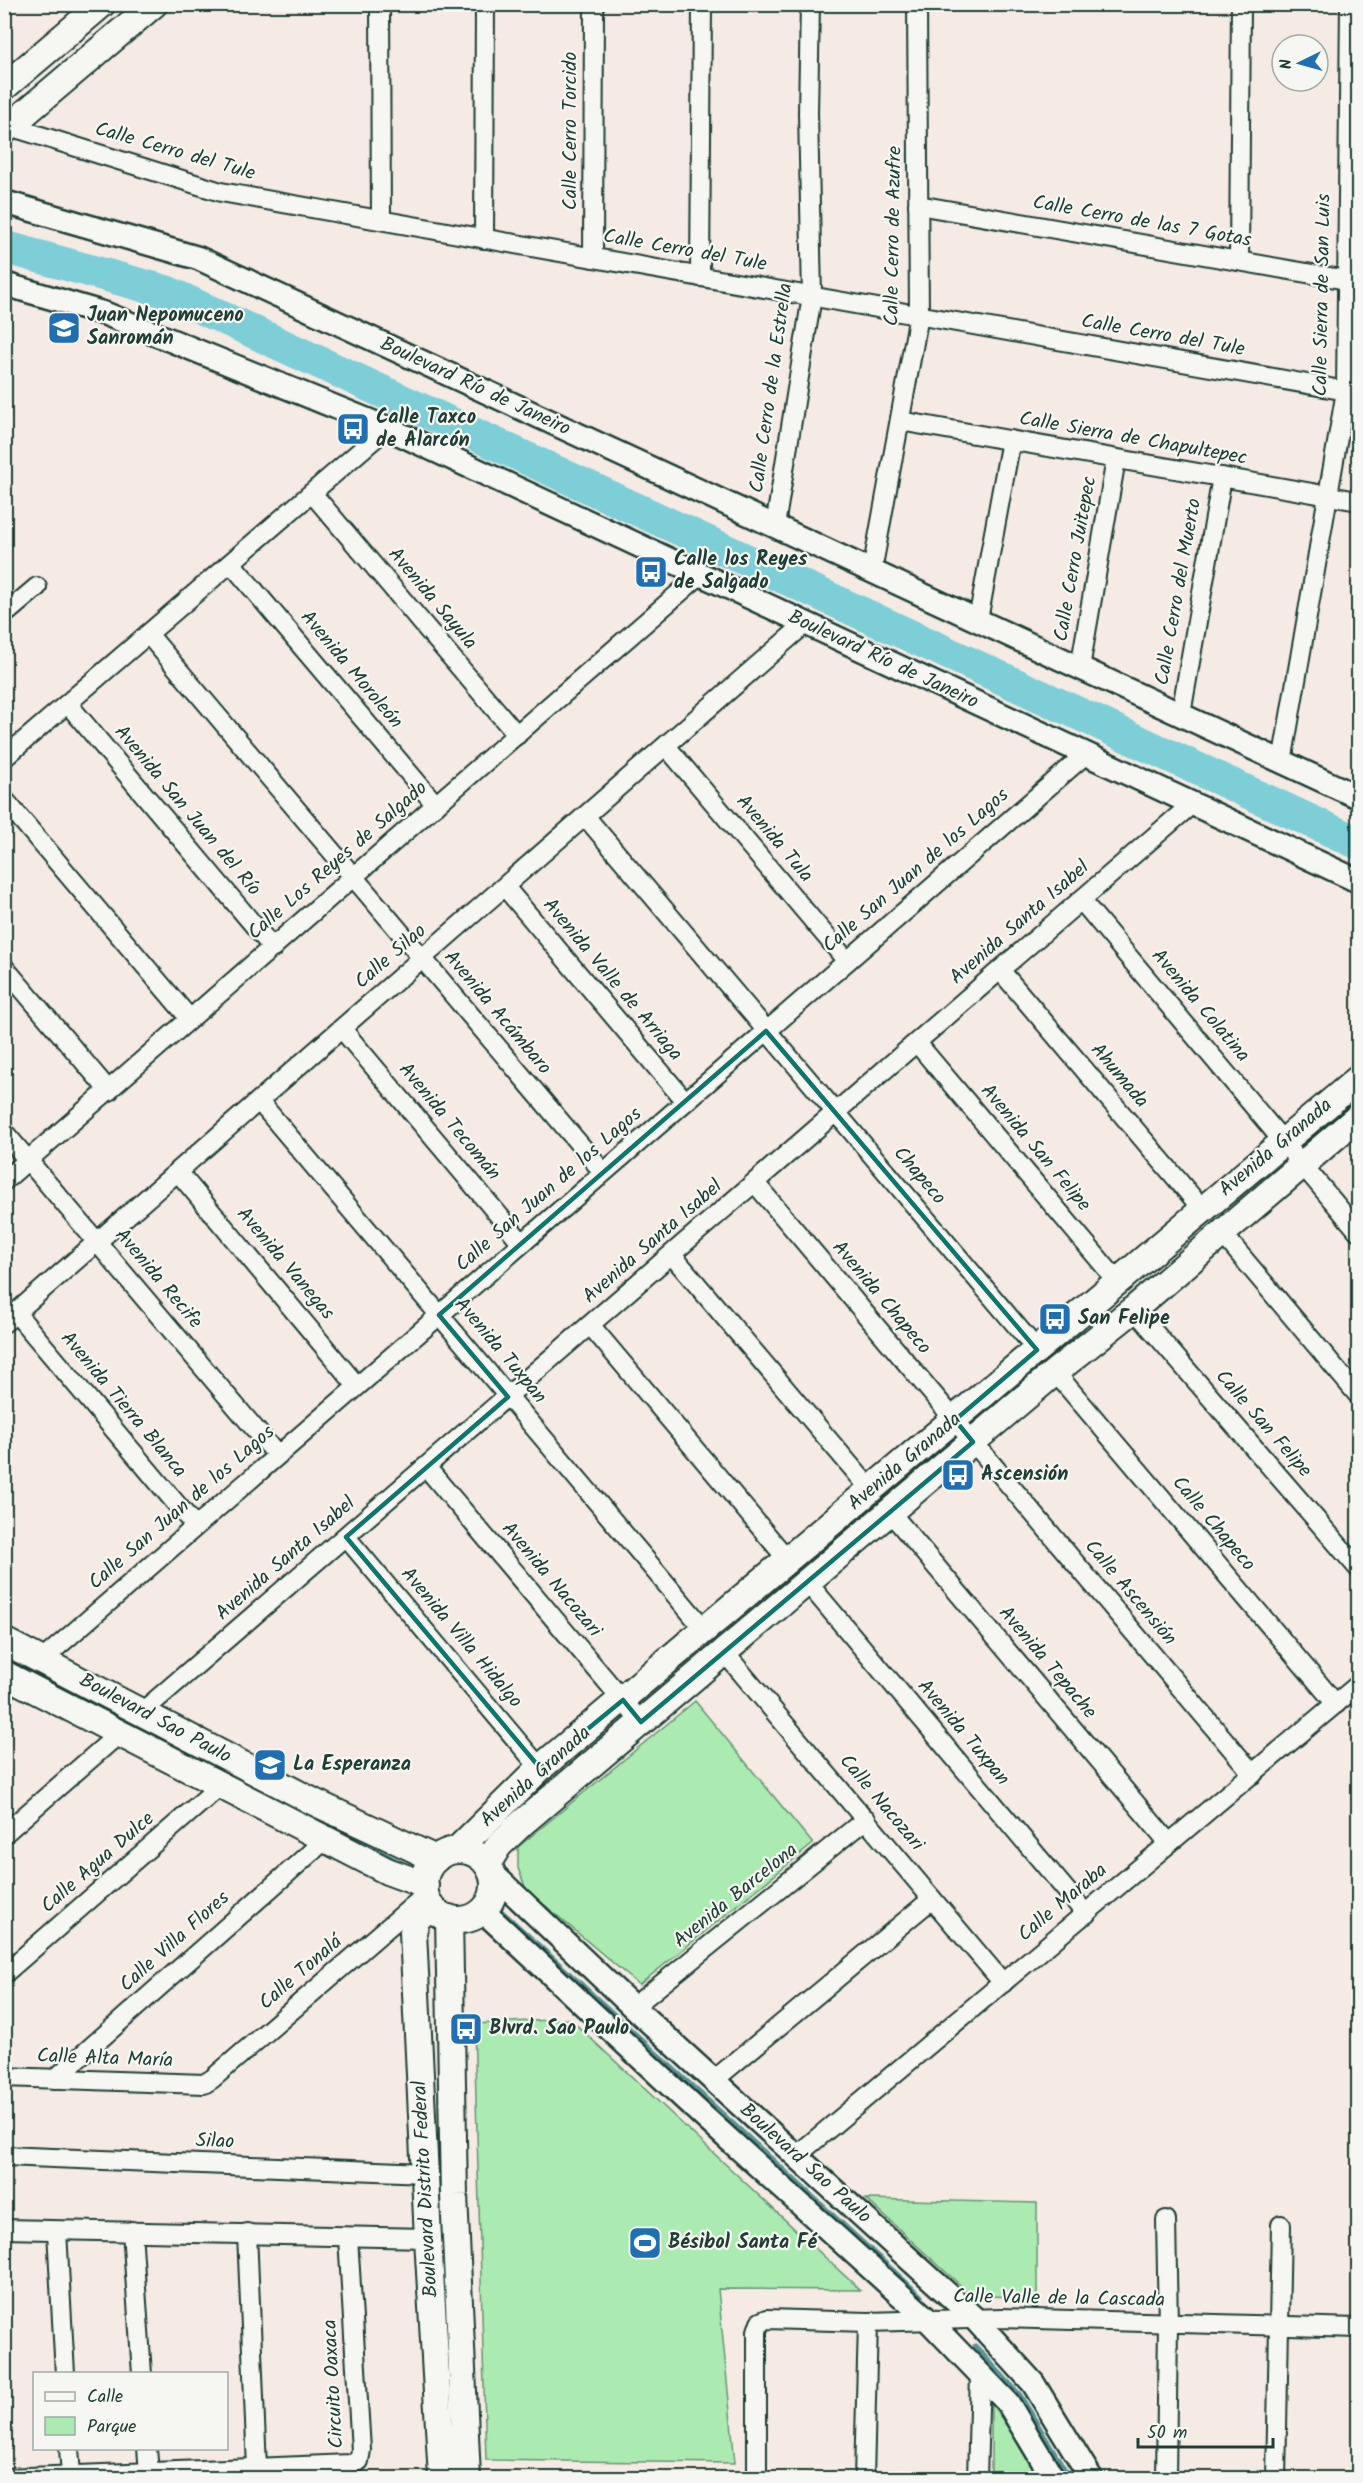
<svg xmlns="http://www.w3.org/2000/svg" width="1363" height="2483" viewBox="0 0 1363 2483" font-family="Kalam,sans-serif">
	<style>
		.green { fill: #abebb2; stroke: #659473; stroke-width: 1.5 }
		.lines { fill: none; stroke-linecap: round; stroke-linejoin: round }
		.stream { stroke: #589496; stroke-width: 5 }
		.river { stroke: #7eced8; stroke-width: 33 }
		.minor-casing { stroke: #1f3d34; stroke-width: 22 }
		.tertiary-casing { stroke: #1f3d34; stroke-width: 27 }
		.secondary-casing { stroke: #1f3d34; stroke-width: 30 }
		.minor { stroke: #f6f6f2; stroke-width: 18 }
		.tertiary { stroke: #f6f6f2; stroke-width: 22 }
		.secondary { stroke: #f6f6f2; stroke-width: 26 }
		.marked { fill: none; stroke: #0f766e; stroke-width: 4.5; stroke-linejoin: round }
		.labels { text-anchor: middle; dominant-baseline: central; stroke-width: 4.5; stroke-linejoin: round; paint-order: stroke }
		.street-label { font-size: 20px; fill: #1f3d34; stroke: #f6f6f2 }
		.poi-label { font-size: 20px; font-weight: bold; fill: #1f3d34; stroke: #f6f6f2; text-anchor: start }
	</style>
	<rect width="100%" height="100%" fill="#f5eae4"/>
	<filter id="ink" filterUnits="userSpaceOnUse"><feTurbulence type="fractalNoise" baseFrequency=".0167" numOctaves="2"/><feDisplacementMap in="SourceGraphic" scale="12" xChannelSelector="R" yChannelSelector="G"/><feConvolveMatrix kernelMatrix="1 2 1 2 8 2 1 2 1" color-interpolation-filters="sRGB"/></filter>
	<g filter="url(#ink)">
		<g class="green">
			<polygon points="695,1701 813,1844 639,1985 526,1889 518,1868 518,1847"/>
			<polygon points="570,2019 860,2290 718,2289 735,2463 486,2460 474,2024"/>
			<polygon points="866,2199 1037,2203 1037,2297 972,2296"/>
			<polygon points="991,2403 1042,2478 991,2478"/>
		</g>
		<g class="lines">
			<g class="stream">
				<polyline points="4,1659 401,1863"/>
				<polyline points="497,1907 921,2296"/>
				<polyline points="975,2346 1020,2395 1070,2478"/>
			</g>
			<polyline class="river" points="4,247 167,292 1358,843"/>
			<g class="minor-casing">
				<g id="minor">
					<polyline points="380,4 381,220"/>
					<polyline points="9,126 221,192 1358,393"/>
					<polyline points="918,205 1358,282"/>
					<polyline points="484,239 485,4"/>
					<polyline points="593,258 594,4"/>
					<polyline points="1239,261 1241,4"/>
					<polyline points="700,277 702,4"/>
					<polyline points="900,421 1358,501"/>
					<polyline points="312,493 517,735"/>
					<polyline points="775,526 812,296 808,113 810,4"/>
					<polyline points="231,563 436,805"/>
					<polyline points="872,571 919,315 917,4"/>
					<polyline points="4,615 37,587"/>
					<polyline points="978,620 1011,440"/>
					<polyline points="148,634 603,1172"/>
					<polyline points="1080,668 1116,459"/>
					<polyline points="68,704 273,948"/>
					<polyline points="1181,714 1222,477"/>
					<polyline points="666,746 847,961"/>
					<polyline points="4,758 387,428"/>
					<polyline points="1282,762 1346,391 1350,4"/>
					<polyline points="4,799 190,1019"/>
					<polyline points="585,816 1037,1350"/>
					<polyline points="505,887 685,1101"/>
					<polyline points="1081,900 1358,1231"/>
					<polyline points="4,967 109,1091"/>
					<polyline points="1000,970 1203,1210"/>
					<polyline points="342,1029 522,1243"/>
					<polyline points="917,1043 1118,1282"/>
					<polyline points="259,1101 705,1630"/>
					<polyline points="4,1132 277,1455"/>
					<polyline points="178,1172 357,1386"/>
					<polyline points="4,1181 701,574"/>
					<polyline points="755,1183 1253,1774"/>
					<polyline points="1221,1232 1358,1395"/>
					<polyline points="672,1255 871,1490"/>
					<polyline points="1134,1309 1358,1568"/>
					<polyline points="16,1313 195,1526"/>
					<polyline points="4,1323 806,623"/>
					<polyline points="591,1326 788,1560"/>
					<polyline points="1055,1372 1336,1704"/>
					<polyline points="427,1468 641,1722"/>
					<polyline points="890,1512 1169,1843"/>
					<polyline points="346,1537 540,1768"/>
					<polyline points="807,1582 1086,1914"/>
					<polyline points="724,1652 1003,1983"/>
					<polyline points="42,1660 1086,754"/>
					<polyline points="142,1712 1192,804"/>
					<polyline points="4,1834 120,1733"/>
					<polyline points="4,1974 221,1785"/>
					<polyline points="633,2007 866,1819"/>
					<polyline points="4,2077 204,2084 212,2079 422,1898"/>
					<polyline points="55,2079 326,1839"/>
					<polyline points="714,2080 932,1899"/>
					<polyline points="4,2156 425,2173"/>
					<polyline points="796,2156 1358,1685"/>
					<polyline points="1166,2220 1168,2324 1166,2478"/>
					<polyline points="4,2229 428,2238"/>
					<polyline points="57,2231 65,2374"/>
					<polyline points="132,2231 142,2374"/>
					<polyline points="247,2233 257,2468"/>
					<polyline points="69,2448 71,2475"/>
					<polyline points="147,2448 149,2472"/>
					<polyline points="4,2478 350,2464 359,2461 361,2450 348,2237"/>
					<polyline points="757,2478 757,2331 760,2322 767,2319 868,2322 1002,2318 1358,2328"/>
					<polyline points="864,2478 868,2322"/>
					<polyline points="977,2478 980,2374"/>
					<polyline points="1276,2478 1281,2225"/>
				</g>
			</g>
			<g class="tertiary-casing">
				<g id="tertiary">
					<polyline points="4,202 198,258 1358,797"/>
					<polyline points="4,284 106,314 387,428 1358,881"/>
					<polyline points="491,1872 633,2007 974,2318 1033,2383 1091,2478"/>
					<polyline points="483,1911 703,2116 927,2319 1008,2403 1053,2478"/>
				</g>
			</g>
			<g class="secondary-casing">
				<g id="secondary">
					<polyline points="4,87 102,4"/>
					<polyline points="4,131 154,4"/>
					<polyline points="4,1641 314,1802 436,1859"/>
					<polyline points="4,1674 387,1871 425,1885"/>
					<polyline points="457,1850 540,1768 1358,1079"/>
					<circle cx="459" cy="1885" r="35"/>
					<polyline points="487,1864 499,1845 522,1823 1055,1372 1134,1309 1358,1117"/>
					<polyline points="432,1907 417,1918 413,1932 428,2238 442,2478"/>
					<polyline points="449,1918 454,2195 467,2478"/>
				</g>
			</g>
			<use href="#minor" class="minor"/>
			<use href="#tertiary" class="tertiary"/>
			<use href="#secondary" class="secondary"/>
		</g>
	</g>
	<path class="marked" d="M766,1031L1037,1350L955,1420L973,1442L641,1722L623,1700L540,1768L346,1537L508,1397L439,1315Z"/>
	<defs>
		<g id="school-square" transform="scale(1.725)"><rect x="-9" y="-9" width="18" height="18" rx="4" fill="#1f6fb2" stroke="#f6f6f2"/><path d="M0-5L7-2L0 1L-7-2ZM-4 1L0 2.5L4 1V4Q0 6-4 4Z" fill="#fff"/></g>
		<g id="bus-square" transform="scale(1.725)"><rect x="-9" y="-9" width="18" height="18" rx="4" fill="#1f6fb2" stroke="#f6f6f2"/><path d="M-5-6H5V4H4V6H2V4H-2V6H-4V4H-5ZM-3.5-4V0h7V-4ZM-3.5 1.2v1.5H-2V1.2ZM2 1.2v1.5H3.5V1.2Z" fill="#fff"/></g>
		<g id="stadium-square" transform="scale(1.725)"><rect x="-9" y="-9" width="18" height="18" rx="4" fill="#1f6fb2" stroke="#f6f6f2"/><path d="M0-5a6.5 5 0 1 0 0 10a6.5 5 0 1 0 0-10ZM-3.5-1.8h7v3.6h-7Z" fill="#fff"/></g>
	</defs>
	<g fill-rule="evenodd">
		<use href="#school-square" x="64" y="328"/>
		<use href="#bus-square" x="353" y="429"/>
		<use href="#bus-square" x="651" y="572"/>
		<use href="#bus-square" x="1055" y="1319"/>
		<use href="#bus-square" x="958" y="1475"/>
		<use href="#school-square" x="270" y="1765"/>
		<use href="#bus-square" x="466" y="2029"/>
		<use href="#stadium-square" x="645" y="2243"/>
	</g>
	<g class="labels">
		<g class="street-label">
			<text transform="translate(571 131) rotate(-90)">Calle Cerro Torcido</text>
			<text transform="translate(175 152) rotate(16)">Calle Cerro del Tule</text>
			<text transform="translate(1142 222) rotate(10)">Calle Cerro de las 7 Gotas</text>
			<text transform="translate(894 236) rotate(-89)">Calle Cerro de Azufre</text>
			<text transform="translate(685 251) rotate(10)">Calle Cerro del Tule</text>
			<text transform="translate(1323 295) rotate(-89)">Calle Sierra de San Luis</text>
			<text transform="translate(1163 336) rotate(10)">Calle Cerro del Tule</text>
			<text transform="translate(475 387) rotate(25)">Boulevard Río de Janeiro</text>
			<text transform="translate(772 388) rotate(-82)">Calle Cerro de la Estrella</text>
			<text transform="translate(1133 439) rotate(10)">Calle Sierra de Chapultepec</text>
			<text transform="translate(1076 559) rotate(-80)">Calle Cerro Juitepec</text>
			<text transform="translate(1179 592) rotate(-80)">Calle Cerro del Muerto</text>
			<text transform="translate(432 599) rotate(50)">Avenida Sayula</text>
			<text transform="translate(883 660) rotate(25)">Boulevard Río de Janeiro</text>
			<text transform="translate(351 670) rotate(50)">Avenida Moroleón</text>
			<text transform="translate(187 811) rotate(50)">Avenida San Juan del Río</text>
			<text transform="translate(774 839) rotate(50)">Avenida Tula</text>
			<text transform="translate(338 861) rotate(-41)">Calle Los Reyes de Salgado</text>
			<text transform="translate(916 871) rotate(-41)">Calle San Juan de los Lagos</text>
			<text transform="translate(1020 923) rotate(-41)">Avenida Santa Isabel</text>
			<text transform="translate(391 957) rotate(-41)">Calle Silao</text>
			<text transform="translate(612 980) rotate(50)">Avenida Valle de Arriaga</text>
			<text transform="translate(1200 1006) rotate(50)">Avenida Colatina</text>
			<text transform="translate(497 1013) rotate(50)">Avenida Acámbaro</text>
			<text transform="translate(1119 1076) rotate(50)">Ahumada</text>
			<text transform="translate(449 1122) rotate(50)">Avenida Tecomán</text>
			<text transform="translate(1035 1148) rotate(50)">Avenida San Felipe</text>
			<text transform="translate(1276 1148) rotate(-40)">Avenida Granada</text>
			<text transform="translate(919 1176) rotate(50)">Chapeco</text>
			<text transform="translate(549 1190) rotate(-41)">Calle San Juan de los Lagos</text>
			<text transform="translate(653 1242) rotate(-41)">Avenida Santa Isabel</text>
			<text transform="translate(285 1264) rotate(50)">Avenida Vanegas</text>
			<text transform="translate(158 1279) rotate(50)">Avenida Recife</text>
			<text transform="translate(881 1298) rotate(50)">Avenida Chapeco</text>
			<text transform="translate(500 1351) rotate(50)">Avenida Tuxpan</text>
			<text transform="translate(123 1405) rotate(50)">Avenida Tierra Blanca</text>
			<text transform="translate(1263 1424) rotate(49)">Calle San Felipe</text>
			<text transform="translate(905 1462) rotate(-40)">Avenida Granada</text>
			<text transform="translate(182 1508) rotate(-41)">Calle San Juan de los Lagos</text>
			<text transform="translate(1213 1524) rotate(50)">Calle Chapeco</text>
			<text transform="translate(286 1559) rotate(-41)">Avenida Santa Isabel</text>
			<text transform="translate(551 1580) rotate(50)">Avenida Nacozari</text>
			<text transform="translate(1130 1593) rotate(50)">Calle Ascensión</text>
			<text transform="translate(461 1638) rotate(50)">Avenida Villa Hidalgo</text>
			<text transform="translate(1047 1663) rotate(50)">Avenida Tepache</text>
			<text transform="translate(155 1719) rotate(28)">Boulevard Sao Paulo</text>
			<text transform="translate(963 1733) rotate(50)">Avenida Tuxpan</text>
			<text transform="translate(536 1777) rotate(-42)">Avenida Granada</text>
			<text transform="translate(881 1803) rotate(50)">Calle Nacozari</text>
			<text transform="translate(98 1863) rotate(-41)">Calle Agua Dulce</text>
			<text transform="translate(736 1896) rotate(-39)">Avenida Barcelona</text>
			<text transform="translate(1063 1903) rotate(-40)">Calle Maraba</text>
			<text transform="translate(175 1942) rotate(-42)">Calle Villa Flores</text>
			<text transform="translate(301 1973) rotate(-41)">Calle Tonalá</text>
			<text transform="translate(105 2059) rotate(2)">Calle Alta María</text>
			<text transform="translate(215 2142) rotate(2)">Silao</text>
			<text transform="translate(805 2164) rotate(42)">Boulevard Sao Paulo</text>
			<text transform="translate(426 2189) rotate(-93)">Boulevard Distrito Federal</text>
			<text transform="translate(1059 2299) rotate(1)">Calle Valle de la Cascada</text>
			<text transform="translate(334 2384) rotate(-93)">Circuito Oaxaca</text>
		</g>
		<g class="poi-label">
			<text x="87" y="316">Juan Nepomuceno<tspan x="87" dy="23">Sanromán</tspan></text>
			<text x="376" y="418">Calle Taxco<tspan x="376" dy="23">de Alarcón</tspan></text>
			<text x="674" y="560">Calle los Reyes<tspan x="674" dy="23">de Salgado</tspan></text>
			<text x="1078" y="1319">San Felipe</text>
			<text x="981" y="1475">Ascensión</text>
			<text x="293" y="1765">La Esperanza</text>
			<text x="489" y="2029">Blvrd. Sao Paulo</text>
			<text x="668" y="2243">Bésibol Santa Fé</text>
		</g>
	</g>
	<rect width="1363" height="2483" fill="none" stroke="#f6f6f2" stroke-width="24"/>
	<rect x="12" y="12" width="1339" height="2459" fill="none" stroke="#1f3d34" stroke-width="2" filter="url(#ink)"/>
	<rect x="33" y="2372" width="195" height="78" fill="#f6f6f2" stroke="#a0aca6" stroke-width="1.5"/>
	<rect x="45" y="2392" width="30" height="9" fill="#f6f6f2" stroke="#a0aca6" stroke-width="1.5"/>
	<text x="87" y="2402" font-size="18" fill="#1f3d34">Calle</text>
	<rect x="45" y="2417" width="30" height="18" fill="#abebb2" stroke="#a0aca6" stroke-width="1.5"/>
	<text x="87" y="2432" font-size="18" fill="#1f3d34">Parque</text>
	<g transform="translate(1300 63) rotate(265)"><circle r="28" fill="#f6f6f2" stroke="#a0aca6" stroke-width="1.5"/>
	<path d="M0-4.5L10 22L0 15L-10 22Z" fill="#1f6fb2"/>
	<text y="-9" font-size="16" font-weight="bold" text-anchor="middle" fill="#1f3d34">N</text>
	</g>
	<path d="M1138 2438v9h135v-9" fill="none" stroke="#1f3d34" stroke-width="3"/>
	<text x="1147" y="2438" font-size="18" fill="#1f3d34" stroke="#f6f6f2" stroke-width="4.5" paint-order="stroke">50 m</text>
</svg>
